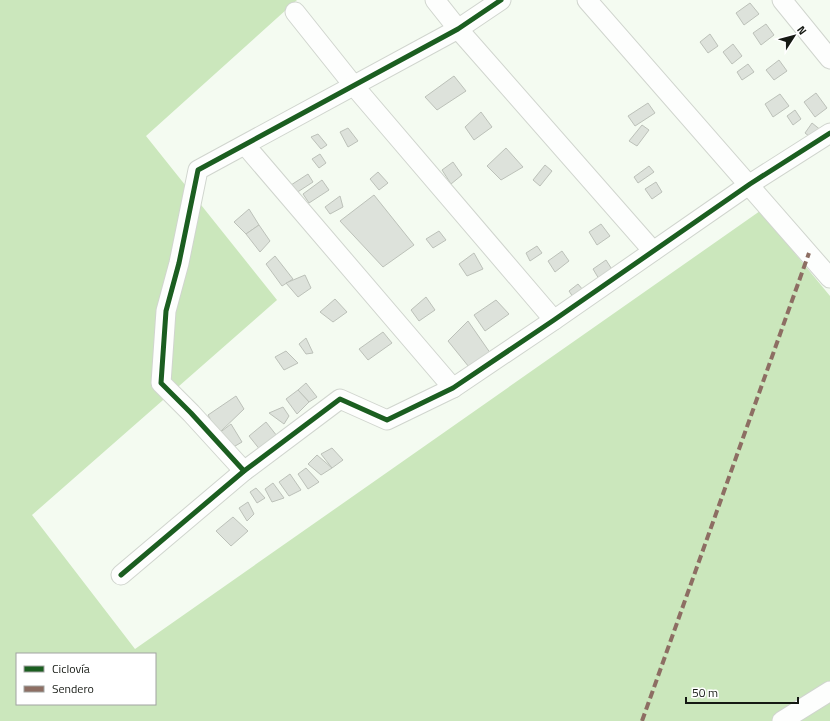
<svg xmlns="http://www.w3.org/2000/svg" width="830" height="721" viewBox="0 0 830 721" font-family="'Titillium Web',sans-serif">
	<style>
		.green { fill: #cbe7bc; fill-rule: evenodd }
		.building { fill: #dde2db; stroke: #bcc1b9 }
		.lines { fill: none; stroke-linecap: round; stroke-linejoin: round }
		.minor-casing { stroke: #d0d5ce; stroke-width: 21 }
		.minor { stroke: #fdfefd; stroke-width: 19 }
		.quiet { stroke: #8d6e63; stroke-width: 4; stroke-dasharray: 8 4; stroke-linecap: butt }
		.cycleway-casing { stroke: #fff; stroke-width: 8 }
		.cycleway { stroke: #1b5e20; stroke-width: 5 }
	</style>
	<rect width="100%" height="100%" fill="#f4fbf1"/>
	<path class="green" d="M0,0H297L146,136L277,300L32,515L135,649L760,211L830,296V721H0ZM17,654H155V704H17Z"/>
	<g class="building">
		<polygon points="750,3 759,14 744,25 736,13"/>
		<polygon points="766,24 774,35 761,45 753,33"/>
		<polygon points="710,34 718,46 708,53 700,42"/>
		<polygon points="733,44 742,56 732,64 723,52"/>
		<polygon points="779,60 787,71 774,80 766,70"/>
		<polygon points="748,64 754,72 742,80 737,72"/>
		<polygon points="454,76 466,91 437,110 425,97"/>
		<polygon points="816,93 827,108 815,117 804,102"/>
		<polygon points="780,94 789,106 773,117 765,104"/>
		<polygon points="648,103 655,113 635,126 628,116"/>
		<polygon points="795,110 801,119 793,125 787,116"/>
		<polygon points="481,112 492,127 474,140 465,127"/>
		<polygon points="812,123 822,131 814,140 805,133"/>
		<polygon points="642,125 649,130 637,146 629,141"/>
		<polygon points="348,128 358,141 348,147 340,132"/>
		<polygon points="318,134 327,145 321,149 311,137"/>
		<polygon points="506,148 523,167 501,180 487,166"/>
		<polygon points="320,154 326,163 319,168 312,159"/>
		<polygon points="453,162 462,175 451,184 442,170"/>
		<polygon points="545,165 552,171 540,186 533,180"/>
		<polygon points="649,166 654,172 638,183 634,177"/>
		<polygon points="378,172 388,183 379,190 370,179"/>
		<polygon points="308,174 313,182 296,193 291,185"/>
		<polygon points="322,180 329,190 309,203 303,194"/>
		<polygon points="656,182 662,192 652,199 645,189"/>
		<polygon points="374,195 414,245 383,267 340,221"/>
		<polygon points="340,196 343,207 330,214 325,207"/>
		<polygon points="249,209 259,225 246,234 234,222"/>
		<polygon points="601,224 610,236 597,245 589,232"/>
		<polygon points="259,225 270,241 260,252 246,234"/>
		<polygon points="439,231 446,240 433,248 426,239"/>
		<polygon points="537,246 542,253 530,261 526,253"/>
		<polygon points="562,251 569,261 555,272 548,261"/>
		<polygon points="474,253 483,269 467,276 459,264"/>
		<polygon points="275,256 293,279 282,286 266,264"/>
		<polygon points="606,260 613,271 599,279 593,269"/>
		<polygon points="305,275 311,288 298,297 286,283"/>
		<polygon points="578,284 583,290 573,297 569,291"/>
		<polygon points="426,297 435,310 419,321 411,310"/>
		<polygon points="335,299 347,312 333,322 320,312"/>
		<polygon points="496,300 509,314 485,331 474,315"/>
		<polygon points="468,321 493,357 473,372 448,341"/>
		<polygon points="383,332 392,343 368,360 359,349"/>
		<polygon points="306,338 313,353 306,354 299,344"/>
		<polygon points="286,351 298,363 284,370 275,357"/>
		<polygon points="306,383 317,397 309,402 298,390"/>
		<polygon points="298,390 309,402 297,414 286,399"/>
		<polygon points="236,396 244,409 218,434 208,415"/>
		<polygon points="283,407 289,416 284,424 269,413"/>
		<polygon points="266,422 277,436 261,451 249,436"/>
		<polygon points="231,424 242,442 230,449 218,434"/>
		<polygon points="332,448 343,460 332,468 321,454"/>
		<polygon points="317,455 332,468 321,475 308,464"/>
		<polygon points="306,468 319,482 308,489 298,474"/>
		<polygon points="290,474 301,490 289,496 279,482"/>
		<polygon points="273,483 284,498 272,502 265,489"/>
		<polygon points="256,488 265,498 257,503 250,492"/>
		<polygon points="248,502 254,514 247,521 239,508"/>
		<polygon points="233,517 248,531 231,546 216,531"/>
	</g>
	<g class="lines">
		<g class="minor-casing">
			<g id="minor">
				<polyline points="435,0 458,29 653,251"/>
				<polyline points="587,0 830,278"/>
				<polyline points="782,0 830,59"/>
				<polyline points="295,12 354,86 554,320"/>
				<polyline points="245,145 453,388"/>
				<polyline points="244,471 191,413 161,383 166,311 179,263 198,170 458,29 501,0"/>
				<polyline points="121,575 244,471 340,399 387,420 453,388 554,320 750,184 830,133"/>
				<polyline points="782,721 830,691"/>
			</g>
		</g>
		<use href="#minor" class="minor"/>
		<polyline class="quiet" points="642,721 809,253"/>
		<g class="cycleway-casing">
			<g id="cycleway">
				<polyline points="244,471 191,413 161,383 166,311 179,263 198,170 458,29 501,0"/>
				<polyline points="121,575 244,471 340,399 387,420 453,388 554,320 750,184 830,133"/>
			</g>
		</g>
		<use href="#cycleway" class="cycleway"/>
	</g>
	<rect x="16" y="653" width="140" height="52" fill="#ffffff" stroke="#a1a3a1"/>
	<rect x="24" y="666" width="20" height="6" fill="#1b5e20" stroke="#a1a3a1"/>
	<text x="52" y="673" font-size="12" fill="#151913">Ciclovía</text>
	<rect x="24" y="686" width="20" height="6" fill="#8d6e63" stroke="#a1a3a1"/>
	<text x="52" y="693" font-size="12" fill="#151913">Sendero</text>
	<g transform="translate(794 36) rotate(54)" stroke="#ffffff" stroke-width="3" paint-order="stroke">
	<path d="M0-3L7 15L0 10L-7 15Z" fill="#151913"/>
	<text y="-6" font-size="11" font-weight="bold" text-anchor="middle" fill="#151913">N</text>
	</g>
	<path d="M686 697v6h112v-6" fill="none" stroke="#151913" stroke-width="2"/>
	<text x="692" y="697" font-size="12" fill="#151913" stroke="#ffffff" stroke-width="3" paint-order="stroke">50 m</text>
</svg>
